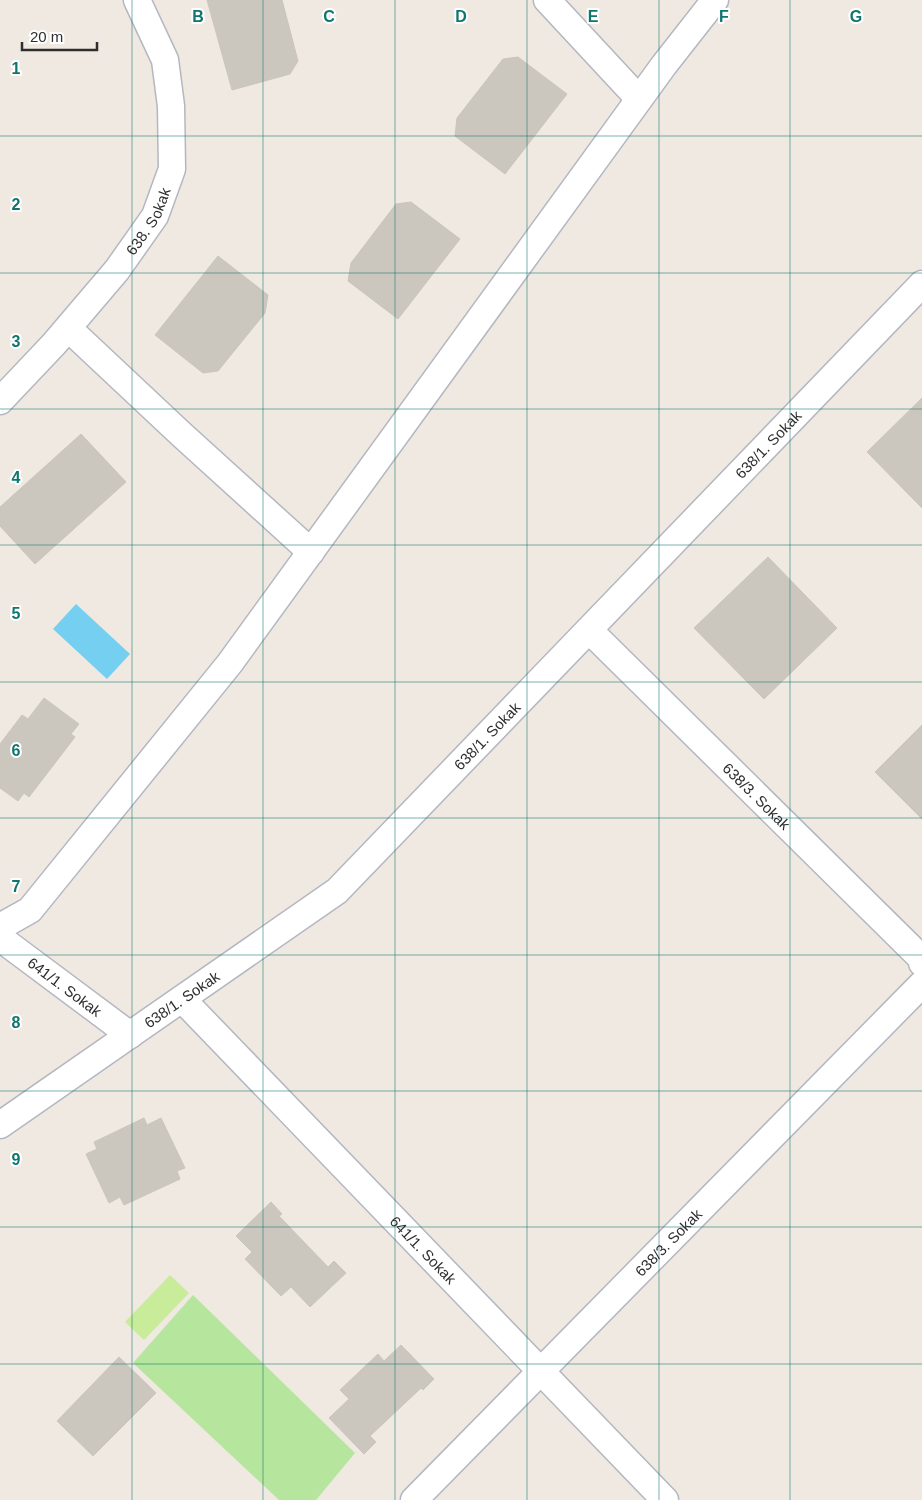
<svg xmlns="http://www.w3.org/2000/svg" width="922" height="1500" viewBox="0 0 922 1500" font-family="Helvetica,sans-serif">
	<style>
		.green { fill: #b6e59e }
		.pitch { fill: #c9ec9a }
		.water { fill: #75cff0 }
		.building { fill: #cbc7bf; stroke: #cbc5ba }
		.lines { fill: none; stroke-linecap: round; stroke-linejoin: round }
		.street-casing { stroke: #b4b7c1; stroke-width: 29 }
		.street { stroke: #fff; stroke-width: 26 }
		.grid { fill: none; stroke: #0f766e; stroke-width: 1; stroke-opacity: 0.55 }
		.labels { text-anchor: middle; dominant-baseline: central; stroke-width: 4; stroke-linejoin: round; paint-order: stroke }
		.street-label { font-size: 15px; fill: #2e2e2e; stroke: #fff }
		.grid-label { font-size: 16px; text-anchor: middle; font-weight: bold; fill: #0f766e; stroke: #fff; stroke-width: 4; stroke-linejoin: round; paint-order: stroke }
	</style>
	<rect width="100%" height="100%" fill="#efe9e1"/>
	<polygon class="green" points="193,1295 355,1453 316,1500 279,1500 133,1363"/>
	<polygon class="pitch" points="170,1275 189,1293 144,1340 125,1322"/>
	<polygon class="water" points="76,604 130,654 107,679 53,629"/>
	<g class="building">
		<polygon points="207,0 282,0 298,61 290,74 232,90"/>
		<polygon points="518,57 567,94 505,174 455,136 457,118 503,59"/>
		<polygon points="411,202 460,239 398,319 348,281 351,263 396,204"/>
		<polygon points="218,256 268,295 265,313 218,371 203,373 155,335"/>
		<polygon points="922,398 922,508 867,452"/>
		<polygon points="81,434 126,482 35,564 0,526 0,507"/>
		<polygon points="768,557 837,628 764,699 694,628"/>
		<polygon points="44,698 79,724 71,734 75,737 29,797 24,793 18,801 0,788 0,744 22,715 28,719"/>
		<polygon points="922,725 922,819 875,772"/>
		<polygon points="144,1118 147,1125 161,1118 185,1168 177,1171 180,1179 124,1205 120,1197 109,1203 86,1154 97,1149 94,1142"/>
		<polygon points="271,1202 282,1214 279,1216 328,1267 334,1261 346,1273 310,1307 291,1287 281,1296 245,1259 252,1252 236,1236"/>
		<polygon points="401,1345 434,1379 423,1390 421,1388 370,1436 376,1442 364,1454 329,1418 349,1399 340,1390 378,1354 384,1361"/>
		<polygon points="119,1357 156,1393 93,1456 57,1421"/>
	</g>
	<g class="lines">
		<g class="street-casing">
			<g id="street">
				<polyline points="547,0 639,99"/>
				<polyline points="68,328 181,434 311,552"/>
				<path id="s1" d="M0,401L54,344L117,270L155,216L172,169L171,106L165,60L137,0"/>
				<path id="s2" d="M589,630L921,958L922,963"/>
				<polyline points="0,927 30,910 230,663 664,65 715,0"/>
				<path id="s3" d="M0,938L130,1035"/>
				<path id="s4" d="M182,999L665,1500"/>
				<path id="s5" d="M0,1125L337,891L922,284"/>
				<path id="s6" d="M414,1500L922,984"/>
			</g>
		</g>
		<use href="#street" class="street"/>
	</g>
	<path class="grid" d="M132,0V1500M263,0V1500M395,0V1500M527,0V1500M659,0V1500M790,0V1500M0,136H922M0,273H922M0,409H922M0,545H922M0,682H922M0,818H922M0,955H922M0,1091H922M0,1227H922M0,1364H922"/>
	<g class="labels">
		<g class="street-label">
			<text stroke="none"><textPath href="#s1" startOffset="234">638. Sokak</textPath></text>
			<text stroke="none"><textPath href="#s5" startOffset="1031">638/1. Sokak</textPath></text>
			<text stroke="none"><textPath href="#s5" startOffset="626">638/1. Sokak</textPath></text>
			<text stroke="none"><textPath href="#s2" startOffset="236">638/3. Sokak</textPath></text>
			<text stroke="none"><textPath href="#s3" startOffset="81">641/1. Sokak</textPath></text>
			<text stroke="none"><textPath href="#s5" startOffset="221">638/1. Sokak</textPath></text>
			<text stroke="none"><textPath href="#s6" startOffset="362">638/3. Sokak</textPath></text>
			<text stroke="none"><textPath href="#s4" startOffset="348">641/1. Sokak</textPath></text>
		</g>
	</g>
	<g class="grid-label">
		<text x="198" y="22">B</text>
		<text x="329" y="22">C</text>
		<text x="461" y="22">D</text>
		<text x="593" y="22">E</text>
		<text x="724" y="22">F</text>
		<text x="856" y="22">G</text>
		<text x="16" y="74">1</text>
		<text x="16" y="210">2</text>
		<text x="16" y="347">3</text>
		<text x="16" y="483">4</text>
		<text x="16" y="619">5</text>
		<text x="16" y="756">6</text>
		<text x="16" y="892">7</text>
		<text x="16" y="1028">8</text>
		<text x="16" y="1165">9</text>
	</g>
	<path d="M22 42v8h75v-8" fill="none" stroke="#2e2e2e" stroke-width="2.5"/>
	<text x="30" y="42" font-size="15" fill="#2e2e2e" stroke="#ffffff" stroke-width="4" paint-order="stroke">20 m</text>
</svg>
